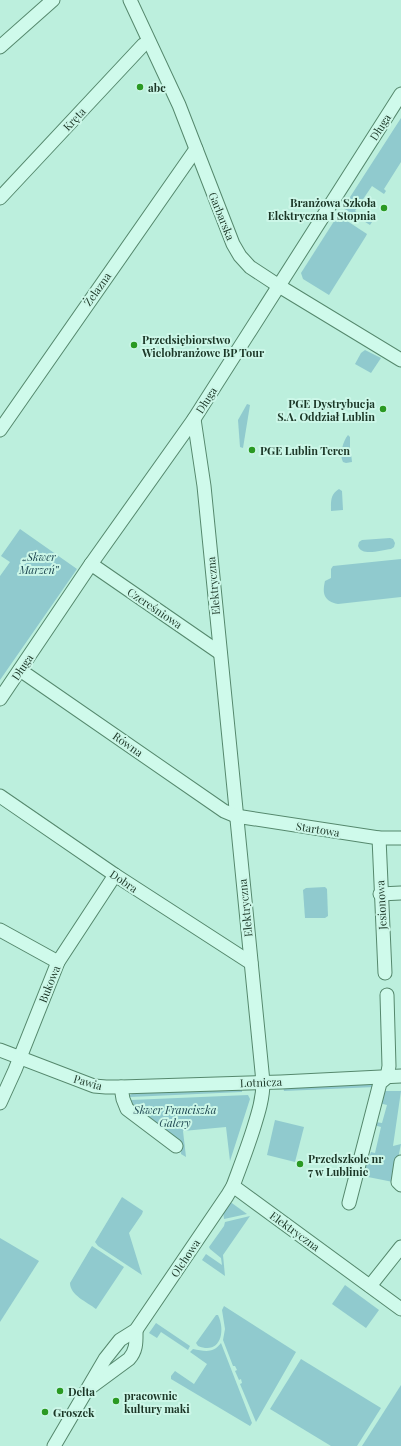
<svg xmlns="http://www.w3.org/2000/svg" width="401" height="1446" viewBox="0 0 401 1446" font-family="'Playfair Display',serif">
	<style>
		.green { fill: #90cace }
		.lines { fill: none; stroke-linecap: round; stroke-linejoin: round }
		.minor-casing { stroke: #55886d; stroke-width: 15 }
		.minor { stroke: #cffaeb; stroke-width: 13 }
		.poi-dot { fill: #2a9922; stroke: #ccf7e8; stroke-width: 1.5 }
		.labels { text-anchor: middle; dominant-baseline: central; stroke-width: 4; stroke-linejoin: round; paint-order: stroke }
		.poi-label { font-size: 11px; font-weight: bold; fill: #1b3626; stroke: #ccf7e8; text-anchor: start }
		.street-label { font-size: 11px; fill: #1b3626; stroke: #ccf7e8 }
		.park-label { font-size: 11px; font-style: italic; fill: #204953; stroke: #ccf7e8 }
	</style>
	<rect width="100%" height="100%" fill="#bcefdd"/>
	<g class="green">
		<polygon points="401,118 401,162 384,189 386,191 384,194 372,186 355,211 372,222 370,225 343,208"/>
		<polygon points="338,215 367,234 366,236 329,295 303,279 301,273"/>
		<polygon points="365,350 381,358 371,373 355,364 361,353"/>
		<polygon points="247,404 250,405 243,448 240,447 238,420"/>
		<path d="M348,435L350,437V450L351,453L352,462L346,463L343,462C339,455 343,441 348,435Z"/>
		<path d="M339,489L342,491L343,510L331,511C331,502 330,494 339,489Z"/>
		<polygon points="20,529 77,569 0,680 0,576 10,562 1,556"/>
		<path d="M390,538L393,539L395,543L394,547L391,549C381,550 362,557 358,546L359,542L362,540Z"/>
		<path d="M401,559V597L338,604C324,601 322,594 325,581L331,578V569L333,566Z"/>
		<polygon points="325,887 327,889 328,916 325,918 305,918 303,890 306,888"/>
		<polygon points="373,1084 375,1087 284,1091 283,1087"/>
		<polygon points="242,1088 242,1092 130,1097 130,1095 134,1093"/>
		<polygon points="382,1091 401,1091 393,1146 401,1144 393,1182 363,1176 371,1152 375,1153 381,1127 374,1125 375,1122 382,1123 387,1105 379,1103"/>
		<polygon points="248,1095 250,1099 230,1161 226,1127 183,1131 186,1157 181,1154 180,1141 132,1104 131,1100"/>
		<polygon points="275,1120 304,1127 295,1162 267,1155"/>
		<polygon points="122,1197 143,1211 142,1214 129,1233 142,1275 98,1246 95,1242"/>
		<polygon points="229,1201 247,1214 224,1219 223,1211"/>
		<polygon points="250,1216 223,1255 225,1276 202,1260 206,1254 222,1265 221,1258 210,1249 209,1247 224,1226 225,1222"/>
		<polygon points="0,1238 39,1261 0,1322"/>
		<path d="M92,1246L124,1267L96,1309C87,1302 70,1295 70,1283Z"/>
		<polygon points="345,1285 379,1310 366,1328 332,1304"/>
		<polygon points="224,1306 296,1352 256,1422 240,1384 242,1383 241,1379 239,1380 235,1371 237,1370 235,1366 233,1366 223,1340 225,1329 222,1310"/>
		<path d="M216,1315H218C226,1332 220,1355 198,1346L196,1343Z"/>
		<polygon points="156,1323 190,1346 188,1350 161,1332 157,1338 149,1333"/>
		<path d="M221,1343L252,1423L250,1426L171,1379V1376L175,1371L194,1384L207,1364L190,1352L193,1349C204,1351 213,1354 221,1343Z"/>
		<polygon points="301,1359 381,1408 357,1446 331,1446 270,1409"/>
		<polygon points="401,1385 401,1446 362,1446"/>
	</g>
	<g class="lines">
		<g class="minor-casing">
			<g id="minor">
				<polyline points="130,0 179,105 233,244 240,256 250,267 279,286 401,360"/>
				<polyline points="0,47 53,0"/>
				<polyline points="0,198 143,45 149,42"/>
				<path d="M194,419L204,486L263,1082C263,1099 258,1114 253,1130C247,1149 240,1167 233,1186L401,1309"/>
				<polyline points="0,430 196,149"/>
				<polyline points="91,564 220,653"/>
				<polyline points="20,670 224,811 236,816 379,838 401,838"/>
				<polyline points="0,699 91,564 194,419 401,94"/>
				<polyline points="0,796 115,875 251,963"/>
				<polyline points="379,838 385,973"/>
				<polyline points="380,894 401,893"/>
				<polyline points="0,930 58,962"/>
				<polyline points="0,1050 94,1086 106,1087 121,1087 123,1099 127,1109 176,1146"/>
				<polyline points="121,1087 281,1082 401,1076"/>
				<polyline points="0,1103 15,1070 58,962 115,875"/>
				<polyline points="401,1162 398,1182 401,1185"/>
				<polyline points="349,1203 380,1083 387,1077 389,1066 387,995"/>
				<polyline points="370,1286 401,1247"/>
				<path d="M91,1387L129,1359C137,1350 136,1341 136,1330"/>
				<polyline points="54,1446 105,1359 120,1340 136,1330 227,1196 233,1186"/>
			</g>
		</g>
		<use href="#minor" class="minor"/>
	</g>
	<g class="poi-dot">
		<circle cx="140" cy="87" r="4"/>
		<circle cx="384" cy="208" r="4"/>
		<circle cx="134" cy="345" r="4"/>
		<circle cx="383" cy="409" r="4"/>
		<circle cx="252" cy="450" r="4"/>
		<circle cx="300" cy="1164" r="4"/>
		<circle cx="60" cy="1391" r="4"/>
		<circle cx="116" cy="1401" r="4"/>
		<circle cx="45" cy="1412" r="4"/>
	</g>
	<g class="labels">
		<g class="poi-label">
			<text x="148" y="87">abc</text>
			<text x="376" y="202" text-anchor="end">Branżowa Szkoła<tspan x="376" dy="13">Elektryczna I Stopnia</tspan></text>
			<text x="142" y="339">Przedsiębiorstwo<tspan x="142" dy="13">Wielobranżowe BP Tour</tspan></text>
			<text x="375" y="403" text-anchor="end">PGE Dystrybucja<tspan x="375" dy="13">S.A. Oddział Lublin</tspan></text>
			<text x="260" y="450">PGE Lublin Teren</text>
			<text x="308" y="1158">Przedszkole nr<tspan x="308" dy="13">7 w Lublinie</tspan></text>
			<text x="68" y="1391">Delta</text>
			<text x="124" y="1395">pracownie<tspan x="124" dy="13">kultury maki</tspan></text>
			<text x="53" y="1412">Groszek</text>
		</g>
		<g class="street-label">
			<text transform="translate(74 119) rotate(-47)">Kręta</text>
			<text transform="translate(380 127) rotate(-57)">Długa</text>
			<text transform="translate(222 216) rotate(68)">Garbarska</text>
			<text transform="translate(97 289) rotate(-55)">Żelazna</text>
			<text transform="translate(206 400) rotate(-57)">Długa</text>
			<text transform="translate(213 586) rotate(-95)">Elektryczna</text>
			<text transform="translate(155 608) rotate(34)">Czereśniowa</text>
			<text transform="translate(22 667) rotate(-56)">Długa</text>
			<text transform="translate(128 744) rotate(35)">Równa</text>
			<text transform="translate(318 829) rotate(9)">Startowa</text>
			<text transform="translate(124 881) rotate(34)">Dobra</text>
			<text transform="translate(381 905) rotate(-93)">Jesionowa</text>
			<text transform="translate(245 908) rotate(-96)">Elektryczna</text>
			<text transform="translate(49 984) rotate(-68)">Bukowa</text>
			<text transform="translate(88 1082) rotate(16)">Pawia</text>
			<text transform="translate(261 1082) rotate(-2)">Lotnicza</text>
			<text transform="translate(295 1231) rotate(36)">Elektryczna</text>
			<text transform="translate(185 1258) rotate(-56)">Olchowa</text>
		</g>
		<g class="park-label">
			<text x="39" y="556">„Skwer<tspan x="39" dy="13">Marzeń”</tspan></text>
			<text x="175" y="1109">Skwer Franciszka<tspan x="175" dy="13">Galery</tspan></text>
		</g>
	</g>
</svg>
